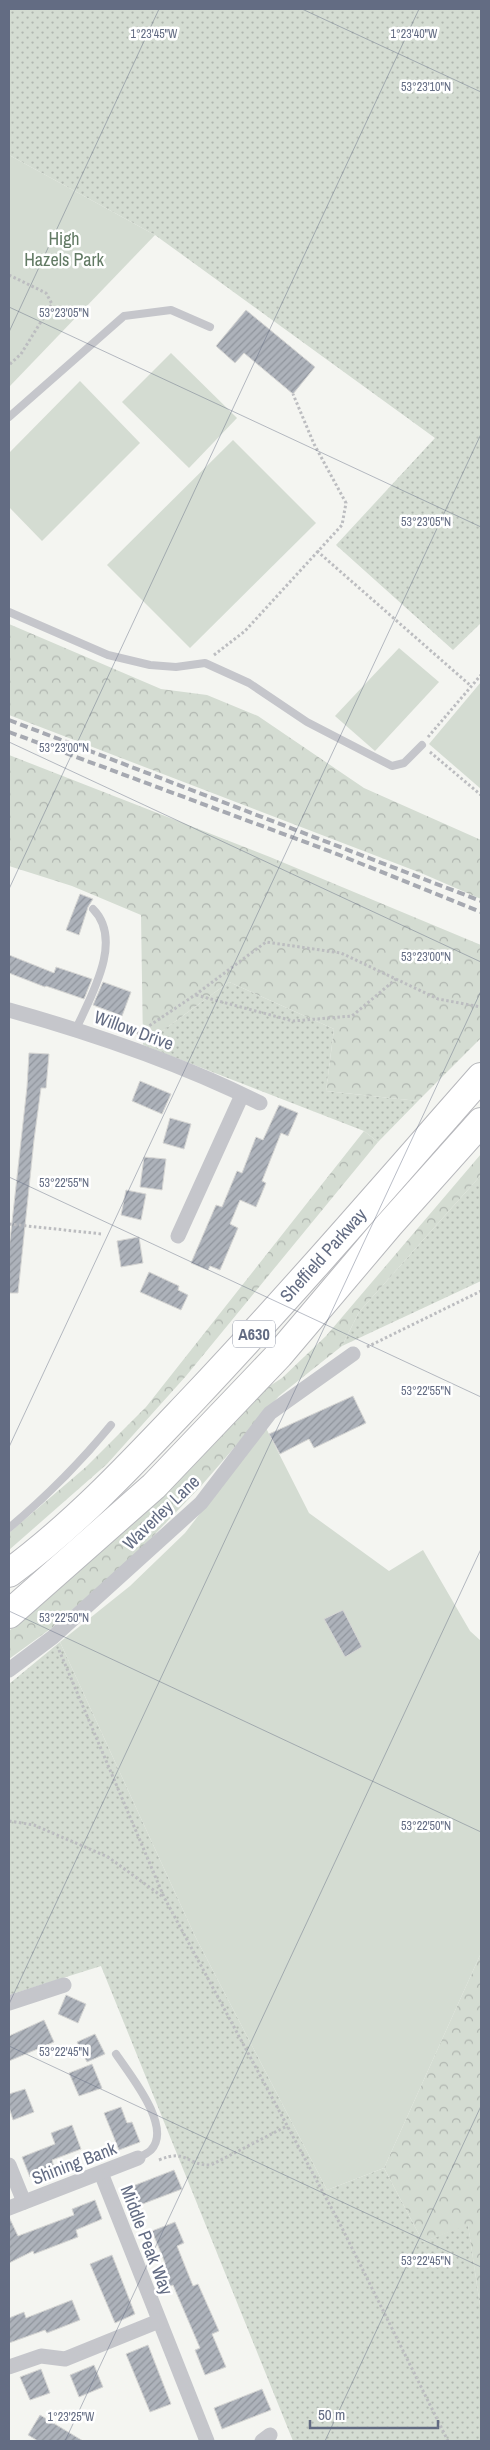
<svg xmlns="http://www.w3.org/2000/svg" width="490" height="2450" viewBox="0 0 490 2450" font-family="'Archivo Narrow',sans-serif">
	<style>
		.grass { fill: url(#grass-dots) }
		.forest { fill: url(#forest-crowns) }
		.green { fill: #d4dcd2 }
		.building { fill: url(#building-hatch); stroke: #d6d6d4 }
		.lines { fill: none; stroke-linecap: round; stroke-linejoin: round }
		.highway-casing { stroke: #b7b8bc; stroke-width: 30 }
		.path { stroke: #bcbdc0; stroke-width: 3; stroke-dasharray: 2.5 2.5; stroke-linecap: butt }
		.lane { stroke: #c5c6cb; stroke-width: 8 }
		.street { stroke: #c5c6cb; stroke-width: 15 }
		.highway { stroke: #fff; stroke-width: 28 }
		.rail { stroke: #a6a9b1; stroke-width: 4; stroke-dasharray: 8 4; stroke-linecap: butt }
		.ticks { fill: none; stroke: #636c83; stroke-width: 1; stroke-opacity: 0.45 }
		.labels { text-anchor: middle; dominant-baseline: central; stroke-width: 5; stroke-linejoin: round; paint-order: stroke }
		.shield { fill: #fff; stroke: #9298a8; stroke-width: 1 }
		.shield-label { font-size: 16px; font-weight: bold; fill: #636c83 }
		.park-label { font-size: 18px; fill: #627a64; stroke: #fff }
		.street-label { font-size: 18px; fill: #636c83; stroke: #fff }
		.ticks-label { font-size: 12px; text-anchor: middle; fill: #636c83; stroke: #fff; stroke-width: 5; stroke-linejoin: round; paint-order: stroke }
	</style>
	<defs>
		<pattern id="grass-dots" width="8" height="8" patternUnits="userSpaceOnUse" patternTransform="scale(1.25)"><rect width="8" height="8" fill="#d4dcd2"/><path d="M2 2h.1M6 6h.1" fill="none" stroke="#b0b6b0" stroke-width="1.8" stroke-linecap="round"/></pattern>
		<pattern id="forest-crowns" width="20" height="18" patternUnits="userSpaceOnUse" patternTransform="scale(1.25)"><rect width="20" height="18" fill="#d4dcd2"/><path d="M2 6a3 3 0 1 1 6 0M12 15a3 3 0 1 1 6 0" fill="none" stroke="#b0b6b0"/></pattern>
		<pattern id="building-hatch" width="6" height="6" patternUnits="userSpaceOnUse" patternTransform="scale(1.25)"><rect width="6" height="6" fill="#adb2ba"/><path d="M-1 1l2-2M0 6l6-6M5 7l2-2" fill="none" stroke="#90959d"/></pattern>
	</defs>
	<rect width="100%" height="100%" fill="#f4f5f1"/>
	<g class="grass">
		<polygon points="9,9 481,9 481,623 453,650 336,545 435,438 155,235 9,155"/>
		<polygon points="229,982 334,1029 326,1091 418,1101 378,1142 364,1131 143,1045"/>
		<polygon points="481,1175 481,1281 342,1346 359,1312"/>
		<polygon points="60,1642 195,1936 327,2190 384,2168 423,2242 468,2224 481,2312 481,2441 293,2441 101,1966 9,1995 9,1684"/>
	</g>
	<g class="forest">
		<polygon points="9,624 161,689 207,695 258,716 364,788 481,840 481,899 421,873 9,715"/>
		<polygon points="9,755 270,857 481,945 481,1038 418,1101 326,1091 334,1029 229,982 143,1045 141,915 72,886 9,866"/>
		<polygon points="364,1131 378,1142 186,1376 107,1464 9,1550 9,1533 87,1466 146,1407"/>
		<polygon points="481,1154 481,1175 359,1312 342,1346 279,1396 201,1486 137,1553 53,1627 9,1659 9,1631 62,1583 265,1389 282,1378 326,1336"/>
		<polygon points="481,1953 481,2312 468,2225 423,2242 384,2168"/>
	</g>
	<g class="green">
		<polygon points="9,155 155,235 9,387"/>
		<polygon points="171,353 237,418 189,468 122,402"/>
		<polygon points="80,381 140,443 42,541 9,507 9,453"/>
		<polygon points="233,440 316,523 190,648 107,565"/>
		<polygon points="399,648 439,682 375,751 335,716"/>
		<polygon points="481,682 481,789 429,744"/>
		<polygon points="266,1428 309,1513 389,1571 423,1550 470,1631 481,1641 481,1953 384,2168 327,2190 195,1936 60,1642 130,1586 185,1533"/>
	</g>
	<g class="building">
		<polygon points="246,310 315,367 293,394 244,353 235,363 216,346"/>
		<polygon points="80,894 93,899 88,907 79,935 66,930"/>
		<polygon points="9,955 54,973 56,967 92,979 84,999 46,986 45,987 9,973"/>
		<polygon points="103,982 131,992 122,1016 93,1005"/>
		<polygon points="29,1053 49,1054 46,1088 41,1088 34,1140 18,1293 9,1293 9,1249 27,1087"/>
		<polygon points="140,1081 171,1094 162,1114 132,1101"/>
		<polygon points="279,1105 298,1113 288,1136 281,1133 262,1181 266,1183 256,1207 240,1200 230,1224 238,1228 220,1270 210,1266 208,1270 191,1263 216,1205 222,1207 237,1171 242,1173 256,1137 263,1140"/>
		<polygon points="170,1118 191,1124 184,1149 163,1143"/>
		<polygon points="144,1157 166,1159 162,1190 140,1187"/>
		<polygon points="126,1190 146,1194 141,1220 121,1215"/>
		<polygon points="139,1237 143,1263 121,1267 117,1241"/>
		<polygon points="149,1272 179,1286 178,1290 188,1295 181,1310 140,1292"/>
		<polygon points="353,1396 366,1423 314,1448 309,1439 280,1454 269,1434"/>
		<polygon points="343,1610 362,1647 345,1657 324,1619"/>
		<polygon points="66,1995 86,2004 78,2023 58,2014"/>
		<polygon points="44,2020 54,2042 9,2061 9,2036"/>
		<polygon points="95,2034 105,2054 87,2062 77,2042"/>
		<polygon points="92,2064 102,2088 79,2096 69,2073"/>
		<polygon points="25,2089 34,2112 13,2120 9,2107 9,2094"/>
		<polygon points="121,2107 127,2123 132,2122 140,2142 119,2150 104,2113"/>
		<polygon points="72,2125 81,2149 52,2160 54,2167 30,2177 22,2157 55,2144 51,2133"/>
		<polygon points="174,2170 182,2189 132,2208 125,2189"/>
		<polygon points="95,2200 102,2219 76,2230 78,2237 34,2254 33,2251 9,2263 9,2217 18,2236 74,2215 72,2209"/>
		<polygon points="175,2222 184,2243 177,2246 193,2286 198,2284 219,2331 212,2334 226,2367 205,2375 195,2350 200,2348 173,2285 168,2287 159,2265 165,2263 152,2231"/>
		<polygon points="112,2255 135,2314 115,2323 90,2264"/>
		<polygon points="72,2300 80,2320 47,2333 45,2330 9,2343 9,2318 24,2312 26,2318"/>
		<polygon points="148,2345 171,2404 150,2412 126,2354"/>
		<polygon points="94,2365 103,2387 79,2397 70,2375"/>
		<polygon points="41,2369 50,2393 30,2400 20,2377"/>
		<polygon points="262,2389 271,2410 222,2429 214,2408"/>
		<polygon points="40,2415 83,2441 38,2441 28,2435"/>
	</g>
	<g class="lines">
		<g class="highway-casing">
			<g id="highway">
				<path d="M9,1573C77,1523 135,1460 193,1399C292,1294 386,1185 481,1077"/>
				<polyline points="9,1614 154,1486 279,1355 389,1225 481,1122"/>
			</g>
		</g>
		<g class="path">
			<polyline points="9,275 46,293 52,304 21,354 9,365"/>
			<polyline points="317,551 471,686"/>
			<polyline points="214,655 245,631 342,525 346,503 314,444 293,394"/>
			<polyline points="428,737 481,675"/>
			<polyline points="430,752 481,795"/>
			<polyline points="196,995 293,1021 352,1016 396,979"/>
			<polyline points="137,1034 195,995 266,942 341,953 438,999 481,1007"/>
			<polyline points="9,1224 102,1234"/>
			<polyline points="367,1347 481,1291"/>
			<polyline points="59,1650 164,1897 339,2222 448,2441"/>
			<polyline points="9,1821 34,1825 108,1857 163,1897"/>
			<path d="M159,2160C187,2148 187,2166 211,2165L287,2126"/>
		</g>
		<g class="lane">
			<polyline points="9,417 124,316 171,310 210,327"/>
			<polyline points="9,612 108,655 150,665 176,667 205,663 249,683 307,722 392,766 404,763 422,745"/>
			<path d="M76,1029C91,996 124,940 93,909"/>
			<path d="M9,1528C47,1496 80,1463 111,1425"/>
			<path d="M116,2054C130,2075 173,2127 151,2150C148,2153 142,2156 138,2158"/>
		</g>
		<g class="street">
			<path d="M9,1010C95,1034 180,1063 260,1103"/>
			<polyline points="178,1236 242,1095"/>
			<polyline points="9,1670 53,1637 201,1503 270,1413 353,1354"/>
			<polyline points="9,2003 64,1985"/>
			<polyline points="9,2165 24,2202"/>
			<polyline points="101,2173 207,2441"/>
			<polyline points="9,2208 138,2158"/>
			<polyline points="9,2367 41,2356 65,2359 159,2321"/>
			<polyline points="262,2441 270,2435"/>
		</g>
		<use href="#highway" class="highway"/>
		<g class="rail">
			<polyline points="9,720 481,901"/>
			<polyline points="9,732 332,852 481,912"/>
		</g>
	</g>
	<path class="ticks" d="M302,9L481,92M9,307L481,527M9,332L159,9M9,742L481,962M9,889L419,9M9,1177L481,1397M9,1447L481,434M9,1611L481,1832M9,2004L481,991M9,2046L481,2267M65,2441L481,1549M325,2441L481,2106"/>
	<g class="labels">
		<rect class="shield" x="233" y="1320.5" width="42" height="27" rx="4"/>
		<g class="shield-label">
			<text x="254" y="1334">A630</text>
		</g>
		<g class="park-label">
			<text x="64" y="238">High<tspan x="64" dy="21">Hazels Park</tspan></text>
		</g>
		<g class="street-label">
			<text transform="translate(134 1030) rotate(20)">Willow Drive</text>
			<text transform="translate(323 1255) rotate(-48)">Sheffield Parkway</text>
			<text transform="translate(161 1512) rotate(-44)">Waverley Lane</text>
			<text transform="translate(74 2163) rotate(-21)">Shining Bank</text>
			<text transform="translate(147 2240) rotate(69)">Middle Peak Way</text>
		</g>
	</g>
	<g class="ticks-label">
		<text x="154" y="38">1°23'45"W</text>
		<text x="414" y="38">1°23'40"W</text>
		<text x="426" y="91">53°23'10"N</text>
		<text x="64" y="317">53°23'05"N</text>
		<text x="426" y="526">53°23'05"N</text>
		<text x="64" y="752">53°23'00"N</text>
		<text x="426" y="961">53°23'00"N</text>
		<text x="64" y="1187">53°22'55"N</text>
		<text x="426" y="1395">53°22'55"N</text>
		<text x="64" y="1622">53°22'50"N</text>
		<text x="426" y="1830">53°22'50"N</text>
		<text x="64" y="2056">53°22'45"N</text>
		<text x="426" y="2265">53°22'45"N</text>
		<text x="71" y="2421">1°23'25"W</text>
	</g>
	<rect width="490" height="2450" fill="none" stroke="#636c83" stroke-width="20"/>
	<path d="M310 2420v8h128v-8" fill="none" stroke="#636c83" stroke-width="2.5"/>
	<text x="318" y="2420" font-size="15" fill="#636c83" stroke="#ffffff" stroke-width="4" paint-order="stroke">50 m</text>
</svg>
